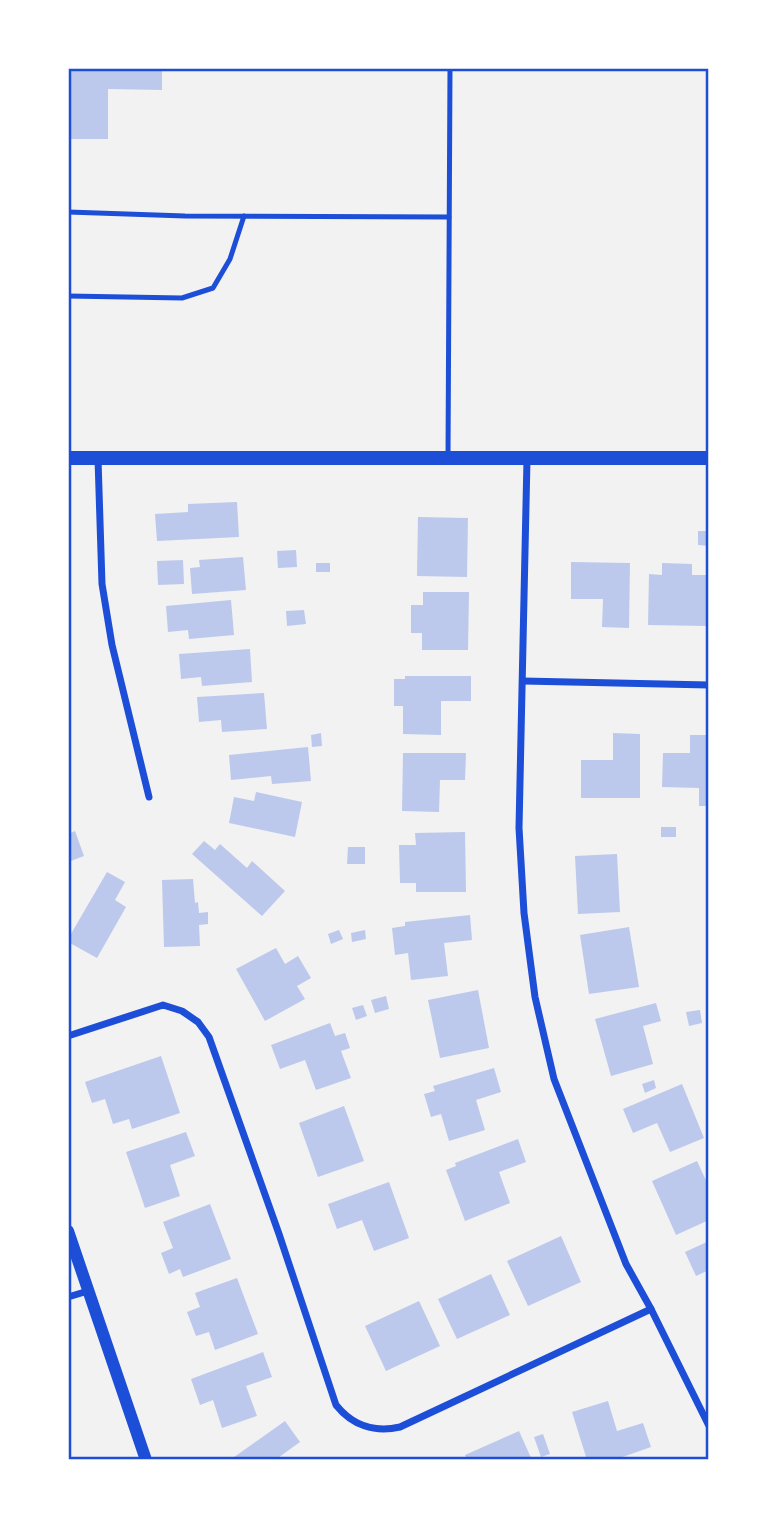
<svg xmlns="http://www.w3.org/2000/svg" width="777" height="1528" viewBox="0 0 777 1528" font-family="'Noto Sans',sans-serif">
	<style>
		.building { fill: #bdc9ec }
		.lines { fill: none; stroke-linecap: round; stroke-linejoin: round }
		.service { stroke: #1d4ed8; stroke-width: 5 }
		.minor { stroke: #1d4ed8; stroke-width: 7 }
		.tertiary { stroke: #1d4ed8; stroke-width: 12 }
		.secondary { stroke: #1d4ed8; stroke-width: 14 }
		.neatline { fill: none; stroke: #1d4ed8; stroke-width: 2.5 }
	</style>
	<rect width="100%" height="100%" fill="#f2f2f2"/>
	<g class="building">
		<polygon points="68,68 162,68 162,90 108,89 108,139 68,139"/>
		<polygon points="237,502 239,537 157,541 155,514 188,512 188,504"/>
		<polygon points="418,517 468,518 467,577 417,576"/>
		<polygon points="698,531 709,531 709,546 698,545"/>
		<polygon points="296,550 297,567 278,568 277,551"/>
		<polygon points="243,557 246,590 192,594 190,568 200,567 199,560"/>
		<polygon points="183,560 184,584 158,585 157,561"/>
		<polygon points="571,562 630,563 629,628 602,627 603,599 571,599"/>
		<rect x="316" y="563" width="14" height="9"/>
		<polygon points="662,563 692,564 692,575 708,575 707,626 648,625 649,574 662,575"/>
		<polygon points="423,592 469,592 468,650 422,650 422,633 411,633 411,605 423,605"/>
		<polygon points="231,600 234,635 189,639 188,630 168,632 166,606"/>
		<polygon points="304,610 306,624 287,626 286,611"/>
		<polygon points="250,649 252,682 202,686 201,677 181,679 179,654"/>
		<polygon points="405,676 471,676 471,701 441,701 441,735 403,734 403,706 394,706 394,679 405,679"/>
		<polygon points="264,693 267,729 222,732 221,720 199,722 197,697"/>
		<polygon points="321,733 322,746 312,747 311,735"/>
		<polygon points="613,733 640,734 640,798 581,798 581,760 613,760"/>
		<polygon points="690,735 709,735 709,806 699,806 699,788 662,787 663,753 690,753"/>
		<polygon points="308,747 311,781 272,784 271,776 231,780 229,755"/>
		<polygon points="403,753 466,753 465,780 440,780 439,812 402,811"/>
		<polygon points="256,792 302,802 295,837 229,823 234,797 254,801"/>
		<rect x="661" y="827" width="15" height="10"/>
		<polygon points="75,831 84,856 68,862 68,834"/>
		<polygon points="465,832 466,892 416,892 416,883 400,883 399,845 416,845 415,833"/>
		<polygon points="204,841 215,850 220,844 247,868 252,861 285,891 262,916 192,854"/>
		<polygon points="348,847 365,847 365,864 347,864"/>
		<polygon points="617,854 620,912 578,914 575,856"/>
		<polygon points="107,872 125,882 115,900 126,907 97,958 68,942 68,939"/>
		<polygon points="193,879 195,903 198,902 199,913 208,912 208,924 199,925 200,946 164,947 162,880"/>
		<polygon points="470,915 472,940 444,943 448,976 411,980 408,953 395,955 392,928 405,926 405,922"/>
		<polygon points="629,927 639,987 589,994 580,935"/>
		<polygon points="339,930 343,939 331,944 328,934"/>
		<polygon points="365,930 366,939 352,942 351,933"/>
		<polygon points="276,948 285,964 298,956 311,978 297,986 305,999 265,1021 236,969"/>
		<polygon points="478,990 489,1048 440,1058 428,1000"/>
		<polygon points="386,996 389,1009 375,1013 371,1000"/>
		<polygon points="656,1003 661,1021 643,1026 653,1064 611,1076 595,1019"/>
		<polygon points="363,1005 367,1016 356,1020 352,1008"/>
		<polygon points="700,1010 702,1023 689,1026 686,1012"/>
		<polygon points="330,1023 335,1036 345,1033 350,1048 341,1051 351,1078 316,1090 305,1060 280,1069 271,1045"/>
		<polygon points="161,1056 180,1113 132,1129 129,1119 113,1124 105,1099 92,1103 85,1082"/>
		<polygon points="494,1068 501,1092 476,1100 485,1130 449,1141 441,1114 431,1117 424,1094 435,1091 433,1086"/>
		<polygon points="654,1080 656,1088 645,1093 642,1084"/>
		<polygon points="682,1084 704,1138 670,1152 657,1123 633,1133 623,1109"/>
		<polygon points="344,1106 364,1161 318,1177 299,1123"/>
		<polygon points="186,1132 195,1156 170,1165 180,1196 145,1208 126,1152"/>
		<polygon points="518,1139 526,1162 499,1172 510,1203 465,1221 446,1170 456,1166 455,1163"/>
		<polygon points="697,1161 709,1187 709,1220 676,1235 652,1181"/>
		<polygon points="389,1182 409,1238 374,1251 362,1220 337,1229 328,1204"/>
		<polygon points="210,1204 231,1259 183,1277 180,1269 169,1274 161,1253 173,1248 163,1222"/>
		<polygon points="561,1236 581,1282 528,1306 507,1261"/>
		<polygon points="709,1241 709,1270 696,1276 685,1252"/>
		<polygon points="491,1274 510,1315 457,1339 438,1299"/>
		<polygon points="237,1278 258,1334 215,1350 209,1332 196,1336 187,1312 200,1307 195,1293"/>
		<polygon points="419,1301 440,1346 386,1371 365,1326"/>
		<polygon points="263,1352 272,1377 246,1386 257,1416 222,1428 213,1400 200,1405 191,1379"/>
		<polygon points="608,1401 617,1431 643,1423 651,1447 614,1460 587,1460 572,1412"/>
		<polygon points="285,1421 300,1442 275,1460 230,1460"/>
		<polygon points="519,1431 532,1460 467,1460 465,1455"/>
		<polygon points="543,1434 550,1454 541,1457 534,1437"/>
	</g>
	<g class="lines">
		<g class="service">
			<polyline points="68,212 185,216 449,217"/>
			<polyline points="68,296 182,298 213,288 230,259 244,216"/>
			<polyline points="448,458 450,68"/>
		</g>
		<g class="minor">
			<polyline points="98,459 102,584 112,645 149,797"/>
			<polyline points="527,459 519,828 524,913 535,997 554,1079 626,1264 651,1309 709,1426"/>
			<polyline points="523,681 709,685"/>
			<path d="M68,1036L163,1005L182,1011L198,1022L209,1037L279,1234L336,1405C352,1425 374,1433 400,1427L651,1309"/>
			<polyline points="68,1297 88,1291"/>
		</g>
		<polyline class="tertiary" points="68,1231 146,1460"/>
		<polyline class="secondary" points="68,458 709,458"/>
	</g>
	<rect width="777" height="1528" fill="none" stroke="#ffffff" stroke-width="140"/>
	<rect x="70" y="70" width="637" height="1388" class="neatline"/>
</svg>
